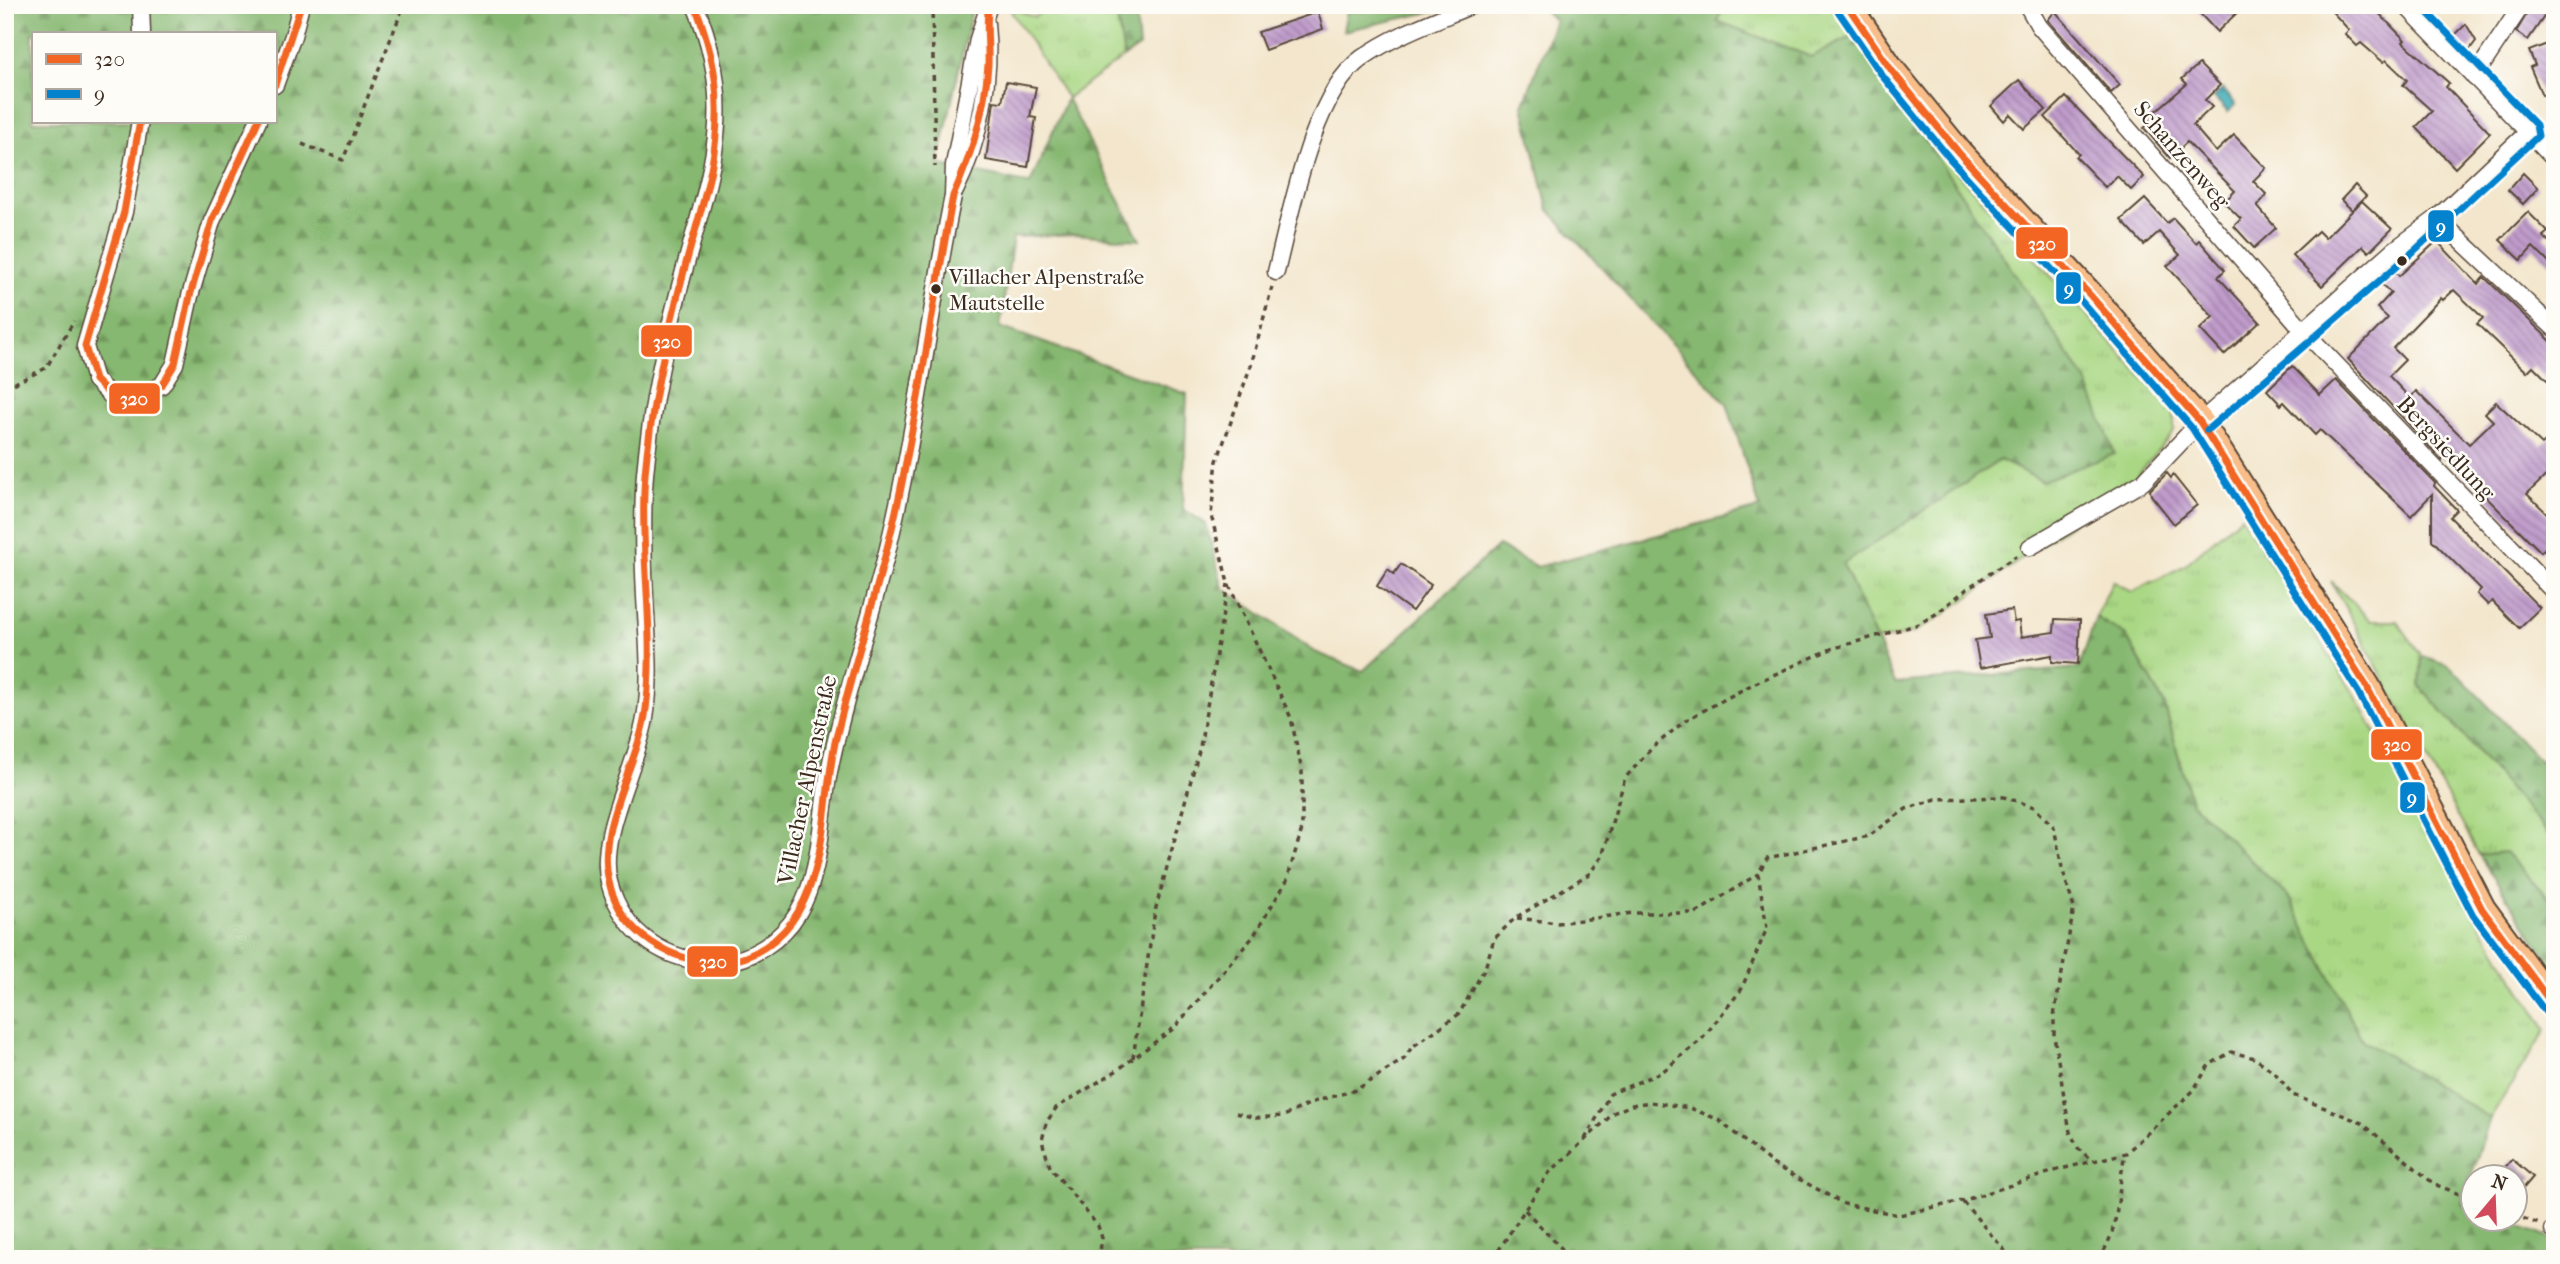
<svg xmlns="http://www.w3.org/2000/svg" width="2560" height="1264" viewBox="0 0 2560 1264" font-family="'IM FELL French Canon',serif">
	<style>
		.grass { fill: url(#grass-tufts); stroke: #728050; stroke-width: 2 }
		.forest { fill: url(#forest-firs); stroke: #607148; stroke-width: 2; fill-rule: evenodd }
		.water { fill: url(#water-ripples); stroke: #3a6a6a; stroke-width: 2 }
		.building { fill: url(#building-back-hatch) }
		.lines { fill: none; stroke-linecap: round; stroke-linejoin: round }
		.minor-casing { stroke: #574638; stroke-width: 19 }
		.primary-casing { stroke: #574638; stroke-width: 30 }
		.path { stroke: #574638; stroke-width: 3.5; stroke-dasharray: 5 5; stroke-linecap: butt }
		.minor { stroke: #fff; stroke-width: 16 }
		.primary { stroke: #f8bd89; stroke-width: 26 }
		.bus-1-casing { stroke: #fdfcf7; stroke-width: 12 }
		.bus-2-casing { stroke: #fdfcf7; stroke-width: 12 }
		.bus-1 { stroke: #f26522; stroke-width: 7 }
		.bus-2 { stroke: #0582ce; stroke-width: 7 }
		.bus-dot { fill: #3b2a1e; stroke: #fdfcf7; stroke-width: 2.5 }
		.labels { text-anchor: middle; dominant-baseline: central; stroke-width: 5; stroke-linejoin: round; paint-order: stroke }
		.bus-label { font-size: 21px; fill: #3b2a1e; stroke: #fdfcf7; text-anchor: start }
		.street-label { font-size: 23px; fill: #3b2a1e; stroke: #fdfcf7 }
		.line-badge { stroke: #fdfcf7; stroke-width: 2.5 }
		.badge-label { font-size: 19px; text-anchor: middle; font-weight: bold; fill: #fff }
	</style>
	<defs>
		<pattern id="grass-tufts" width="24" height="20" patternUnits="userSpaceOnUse" patternTransform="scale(1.75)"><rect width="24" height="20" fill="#a9d783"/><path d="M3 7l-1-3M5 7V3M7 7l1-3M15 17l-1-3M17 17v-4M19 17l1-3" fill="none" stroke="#92b971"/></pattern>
		<pattern id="forest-firs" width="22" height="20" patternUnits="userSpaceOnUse" patternTransform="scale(1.75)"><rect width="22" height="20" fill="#86b871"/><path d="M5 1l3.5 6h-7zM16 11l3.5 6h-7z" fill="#6f965c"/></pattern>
		<pattern id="water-ripples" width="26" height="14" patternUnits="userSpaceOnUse" patternTransform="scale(1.75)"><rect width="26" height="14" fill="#3aabb5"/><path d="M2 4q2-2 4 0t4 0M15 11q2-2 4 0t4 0" fill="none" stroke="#328b93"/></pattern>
		<pattern id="building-back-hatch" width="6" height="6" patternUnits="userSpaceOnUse" patternTransform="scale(1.75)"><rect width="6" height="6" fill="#bf9bcb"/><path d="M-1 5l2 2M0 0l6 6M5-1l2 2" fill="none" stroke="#9c7fa4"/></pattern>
	</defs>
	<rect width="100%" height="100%" fill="#fdfcf7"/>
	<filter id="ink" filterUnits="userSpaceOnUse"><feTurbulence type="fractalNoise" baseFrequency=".0143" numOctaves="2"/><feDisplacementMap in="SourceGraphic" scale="14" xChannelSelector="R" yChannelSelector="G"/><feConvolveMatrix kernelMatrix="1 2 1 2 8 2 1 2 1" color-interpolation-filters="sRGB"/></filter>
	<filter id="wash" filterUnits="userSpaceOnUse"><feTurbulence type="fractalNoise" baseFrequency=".00686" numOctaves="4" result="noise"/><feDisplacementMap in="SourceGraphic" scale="28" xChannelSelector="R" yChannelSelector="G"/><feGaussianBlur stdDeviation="1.57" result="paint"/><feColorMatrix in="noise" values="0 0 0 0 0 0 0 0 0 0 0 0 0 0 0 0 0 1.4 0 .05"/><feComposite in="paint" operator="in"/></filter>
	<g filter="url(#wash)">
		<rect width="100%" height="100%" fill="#f3e6cc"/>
		<g class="grass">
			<polygon points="1007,5 1014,5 1017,10 1034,17 1053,5 1115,5 1124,57 1067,98"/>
			<polygon points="1725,5 1838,5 1855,35 1811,57 1717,21"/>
			<polygon points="1917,128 2174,412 2174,432 2136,477 1942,616 1913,633 1876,641 1842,564 2000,460 2042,481 2114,454 2086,381"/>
			<polygon points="2241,516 2356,697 2478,921 2546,1030 2490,1118 2362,1040 2289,898 2191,802 2164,703 2126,636 2096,617 2113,581 2132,592 2184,566"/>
			<polygon points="2331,581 2371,621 2397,621 2422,656 2420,686 2551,837 2555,906 2505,852 2479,855"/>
		</g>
		<g class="forest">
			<path d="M5,5H973L938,164L1030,184L1067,98L1140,240L1077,234L1013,237L1000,327L1187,394L1183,509L1206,524L1223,588L1315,652L1363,671L1498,546L1537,567L1760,508L1727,404L1548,209L1523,106L1555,20L1537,5H1725L1717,21L1811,57L1855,35L2086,381L2115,454L2042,481L2000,460L1843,564L1895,683L2079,668L2096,617L2126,636L2164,703L2191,802L2289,898L2362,1040L2490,1118L2462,1204L2472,1208V1218L2499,1219L2555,1240V1259H5ZM33,33H275V121H33Z"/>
			<polygon points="1115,5 1135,5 1139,47 1124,57"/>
			<polygon points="1348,5 1463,5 1343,31"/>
			<polygon points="2422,656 2449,665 2555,776 2555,873 2551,837 2420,686"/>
			<polygon points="2505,852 2555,906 2555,971 2479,855"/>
		</g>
		<polygon class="water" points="2223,89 2236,105 2228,112 2214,97"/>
		<g id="blocks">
			<g class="building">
				<polygon points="2192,5 2245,5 2217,32"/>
				<polygon points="2326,5 2371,5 2405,40 2403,42 2449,83 2446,87 2490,133 2455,168 2416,127 2432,111 2403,85 2407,80 2386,60 2383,62 2361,43 2357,46 2345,34 2349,30"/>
				<polygon points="2532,5 2552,5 2528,40 2516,32"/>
				<polygon points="2055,11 2120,85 2111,93 2048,20"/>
				<polygon points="1318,12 1323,29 1265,50 1258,32"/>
				<polygon points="2466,24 2476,41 2467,53 2452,38"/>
				<polygon points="2555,41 2555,90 2542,95 2530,67 2535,65 2529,51"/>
				<polygon points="2199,64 2220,85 2205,100 2212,107 2193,125 2216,152 2234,135 2266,168 2253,181 2267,195 2257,206 2276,228 2254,248 2234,226 2241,219 2224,202 2235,191 2187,142 2170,158 2144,128 2151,122 2148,118 2187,84 2182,79"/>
				<polygon points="2019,80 2046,110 2024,129 2010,114 2004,121 1991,106"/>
				<polygon points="1006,82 1036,87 1030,117 1036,118 1028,167 986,160 994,101 1002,102"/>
				<polygon points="2066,97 2144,177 2131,190 2117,176 2105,187 2076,157 2079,154 2045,117"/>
				<polygon points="2523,173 2538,188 2523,204 2508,190"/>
				<polygon points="2355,185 2366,196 2352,210 2341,200"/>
				<polygon points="2145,199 2167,223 2173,218 2196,243 2199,240 2225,270 2218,277 2260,322 2224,355 2200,329 2213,317 2167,266 2180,255 2159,232 2144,245 2121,220"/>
				<polygon points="2362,201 2392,229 2369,252 2363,246 2322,286 2292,255 2318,231 2325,238"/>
				<polygon points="2528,212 2548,232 2543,236 2555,247 2555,269 2533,247 2521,260 2500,240"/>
				<polygon points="2437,241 2478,284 2484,277 2555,345 2555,388 2533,366 2527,372 2477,324 2483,318 2454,290 2443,300 2441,298 2393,348 2405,360 2389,376 2410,398 2416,391 2469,444 2493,421 2485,413 2496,402 2542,445 2555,433 2555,467 2527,494 2555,521 2555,539 2541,552 2444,455 2442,460 2348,359 2388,318 2377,308 2391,293 2381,284 2394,270 2399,276"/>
				<polygon points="2292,366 2320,395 2336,380 2435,483 2434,486 2457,510 2450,517 2540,608 2519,628 2492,601 2488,605 2477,594 2481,589 2432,540 2432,494 2411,516 2320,430 2315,435 2284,402 2281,405 2267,390"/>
				<polygon points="2167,473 2171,478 2173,475 2197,505 2174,524 2151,495 2150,490"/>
				<polygon points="1401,564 1431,585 1412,611 1377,586 1388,569 1394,574"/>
				<polygon points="2012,610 2014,622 2019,621 2021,637 2054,632 2055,619 2080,620 2078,664 2052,662 2052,655 1980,668 1975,640 1990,638 1986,614"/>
				<polygon points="2512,1159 2533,1177 2515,1198 2515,1177 2497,1177"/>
			</g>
		</g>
	</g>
	<g filter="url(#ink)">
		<use href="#blocks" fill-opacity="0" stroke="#574638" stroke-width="2"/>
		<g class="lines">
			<g class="minor-casing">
				<g id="minor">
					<polyline points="141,5 142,33"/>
					<path d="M695,5C738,107 711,171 684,271C666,338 651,404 645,474C642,514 643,556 645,596C647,637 652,678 645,718C637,768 597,834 609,882C623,935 668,964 721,962C752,961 782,939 798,913C823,872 820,813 830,767C845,693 870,621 888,548C916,432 929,313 953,196L954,165L978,39L989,5"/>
					<polyline points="2027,5 2039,26 2305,332 2555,593"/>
					<polyline points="2405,5 2555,160"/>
					<polyline points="2474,77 2522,5"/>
					<polyline points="275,85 293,36 301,5"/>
					<polyline points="140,121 124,212 85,346 95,380 109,394 131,400 162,385 175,364 190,296 212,221 258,121"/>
					<path d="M955,191C980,141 992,78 986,23"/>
					<polyline points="2437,218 2555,329"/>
					<path d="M1276,272C1291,213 1312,94 1362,58C1396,34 1435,21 1472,5"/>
					<polyline points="2030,547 2143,482 2200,422 2394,250 2437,218 2528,132"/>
					<polyline points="2553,1230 2555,1230"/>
				</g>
			</g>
			<g class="primary-casing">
				<polyline id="primary" points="1847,5 1892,71 1959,153 2090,295 2200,422 2367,687 2482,909 2555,1008"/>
			</g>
			<g class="path">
				<polyline points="932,5 935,167"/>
				<polyline points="302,144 343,160 404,5"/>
				<polyline points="5,388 46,368 74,321"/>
				<polyline points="1517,918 1558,923 1633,913 1696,913 1758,874"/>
				<polyline points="1133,1058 1155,911 1200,747 1228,584"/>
				<polyline points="1236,1113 1256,1118 1284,1116 1313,1102 1356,1090 1404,1059 1412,1047 1459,1014 1485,968 1494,939 1515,918 1589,874 1602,857 1625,778 1652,748 1686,720 1753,684 1831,649 1916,625 1936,614 1968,588 2016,556"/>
				<polyline points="1585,1139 1610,1094 1662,1072 1702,1039 1741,990 1767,928 1758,874 1767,858 1869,836 1906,809 1936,799 2004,797 2034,807 2054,827 2062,868 2074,908 2054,1016 2054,1036 2070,1132 2078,1148 2091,1160"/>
				<polyline points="1963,1202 2012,1259"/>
				<polyline points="1525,1210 1563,1250 1577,1259"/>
				<polyline points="2514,1215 2539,1224"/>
				<polyline points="1099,1259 1102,1238 1098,1226 1050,1167 1042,1141 1046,1123 1056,1108 1116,1071 1174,1028 1253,937 1287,880 1302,829 1302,771 1291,718 1228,583 1211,515 1217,461 1251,365 1272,287"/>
				<polyline points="1493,1259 1548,1174 1615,1112 1632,1105 1650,1102 1690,1108 1717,1119 1774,1165 1844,1204 1899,1215 1962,1201 2061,1169 2126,1153 2193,1091 2209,1065 2231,1052 2255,1058 2275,1073 2293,1095 2362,1123 2434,1184 2472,1199"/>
				<path d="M2098,1259C2121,1231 2117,1188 2125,1154"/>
			</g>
			<use href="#minor" class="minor"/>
			<use href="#primary" class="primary"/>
			<g class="bus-1-casing">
				<g id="bus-1">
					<path d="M695,5C707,38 717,70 717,106C719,162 698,217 684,271C666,338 651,405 645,474C639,552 656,632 646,709C639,765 595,825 609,882C621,934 672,964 723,962C754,960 783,938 798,912C828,862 823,794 836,738C854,662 879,588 896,511C919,407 933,301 953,196C972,154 985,111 988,65C989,45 985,25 989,5"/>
					<polyline points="1847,5 1892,71 1959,153 2090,295 2200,422 2367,687 2482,909 2555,1008"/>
					<polyline points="275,85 301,5"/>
					<polyline points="140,121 124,212 85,346 95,380 109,394 131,400 162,385 175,364 190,296 212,221 258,121"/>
				</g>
			</g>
			<g class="bus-2-casing">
				<g id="bus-2">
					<polyline points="1838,11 1884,78 1951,160 2082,302 2192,428 2358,692 2473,915 2547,1014"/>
					<polyline points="2207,430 2414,251 2538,136 2536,125 2420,5"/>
				</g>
			</g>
			<use href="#bus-1" class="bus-1"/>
			<use href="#bus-2" class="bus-2"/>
		</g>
	</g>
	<g class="bus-dot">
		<circle cx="2402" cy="261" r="6"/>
		<circle cx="936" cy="289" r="6"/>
	</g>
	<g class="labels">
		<g class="bus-label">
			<text x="949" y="277">Villacher Alpenstraße<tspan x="949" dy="26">Mautstelle</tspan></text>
		</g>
		<g class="street-label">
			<text transform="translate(2182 155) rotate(49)">Schanzenweg</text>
			<text transform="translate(2446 448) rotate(47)">Bergsiedlung</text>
			<text transform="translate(807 780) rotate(-78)">Villacher Alpenstraße</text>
		</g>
	</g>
	<g class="line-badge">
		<rect x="2427" y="209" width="28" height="34" rx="7" fill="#0582ce"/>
		<rect x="2015" y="226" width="54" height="34" rx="7" fill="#f26522"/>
		<rect x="2055" y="271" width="27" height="34" rx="7" fill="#0582ce"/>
		<rect x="640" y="324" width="53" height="34" rx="7" fill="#f26522"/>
		<rect x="108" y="382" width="53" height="33" rx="7" fill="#f26522"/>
		<rect x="2370" y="728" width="53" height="33" rx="7" fill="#f26522"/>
		<rect x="2399" y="781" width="27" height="33" rx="7" fill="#0582ce"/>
		<rect x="686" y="945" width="53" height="33" rx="7" fill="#f26522"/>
	</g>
	<g class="badge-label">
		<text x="2441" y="233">9</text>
		<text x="2042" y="250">320</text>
		<text x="2069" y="295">9</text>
		<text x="667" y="348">320</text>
		<text x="134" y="405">320</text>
		<text x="2397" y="751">320</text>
		<text x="2412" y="804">9</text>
		<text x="713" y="968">320</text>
	</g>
	<rect width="2560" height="1264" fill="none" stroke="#fdfcf7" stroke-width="28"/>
	<rect x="32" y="32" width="245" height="91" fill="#fdfcf7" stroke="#afa8a0" stroke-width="2"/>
	<rect x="46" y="54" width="35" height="10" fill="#f26522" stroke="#afa8a0" stroke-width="2"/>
	<text x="94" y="66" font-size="21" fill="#3b2a1e">320</text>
	<rect x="46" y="89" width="35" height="10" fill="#0582ce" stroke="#afa8a0" stroke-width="2"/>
	<text x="94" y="102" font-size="21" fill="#3b2a1e">9</text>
	<g transform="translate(2494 1198) rotate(19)"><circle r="33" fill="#fdfcf7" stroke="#afa8a0" stroke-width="2"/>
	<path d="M0-5L12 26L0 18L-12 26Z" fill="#d1495b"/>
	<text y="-10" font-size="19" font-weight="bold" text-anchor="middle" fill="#3b2a1e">N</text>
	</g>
</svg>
